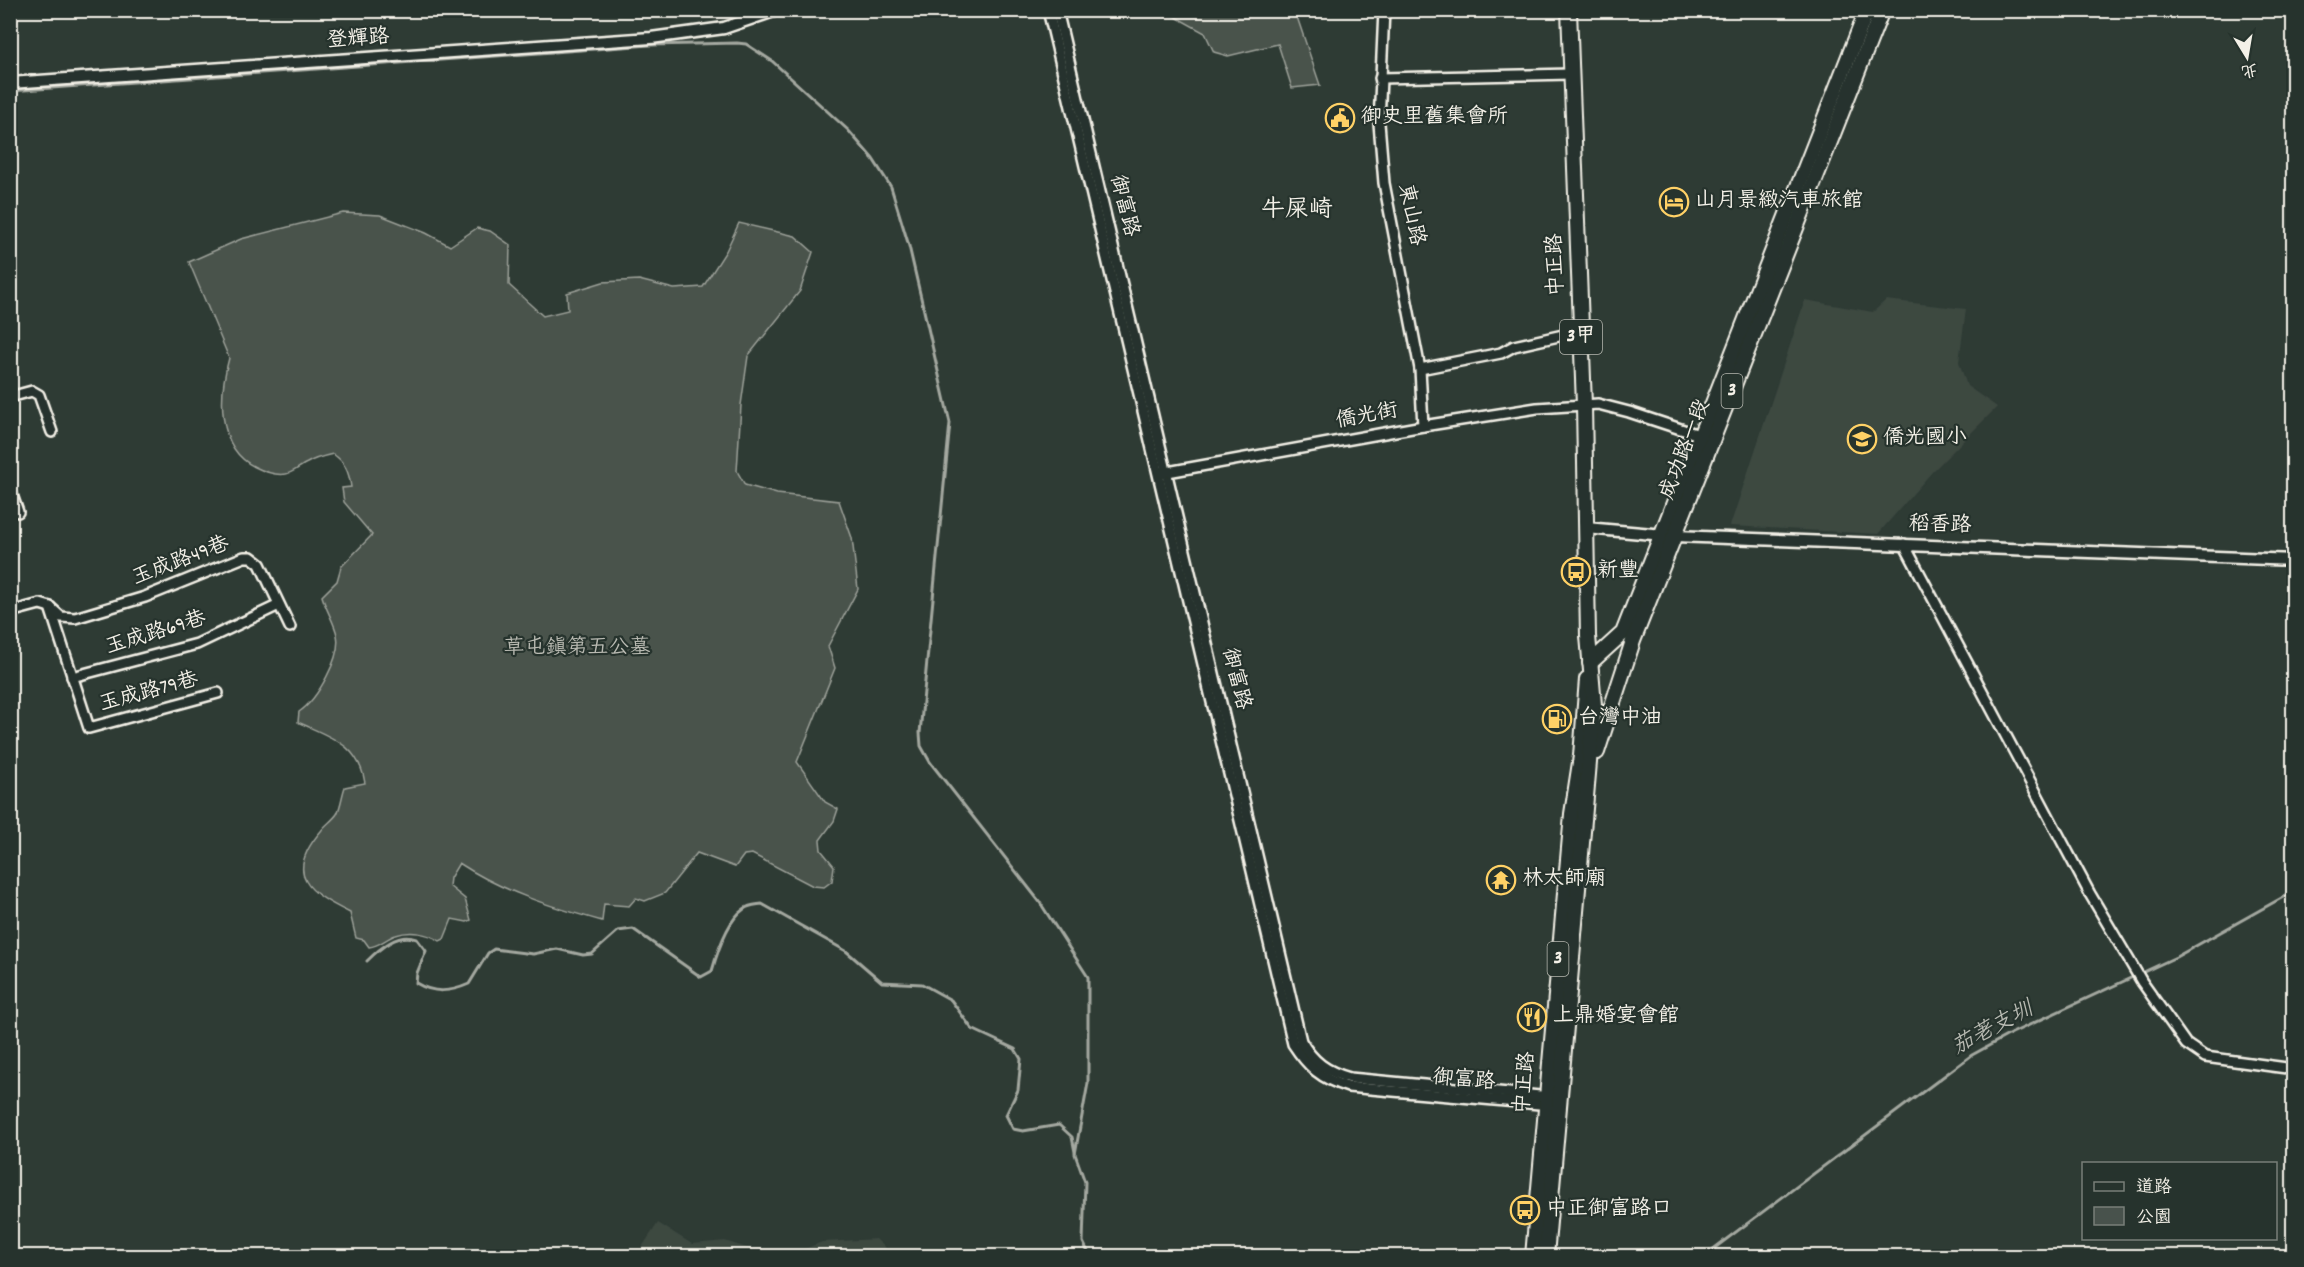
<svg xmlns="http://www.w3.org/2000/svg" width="2304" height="1267" viewBox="0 0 2304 1267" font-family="Dekko,'LXGW WenKai TC',sans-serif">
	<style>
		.built { fill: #3c4841 }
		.green { fill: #48524c; stroke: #9ea29a; stroke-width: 1.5 }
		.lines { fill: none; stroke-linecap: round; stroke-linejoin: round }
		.stream { stroke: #a4a8a0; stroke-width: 3 }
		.minor-casing { stroke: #f4f1e8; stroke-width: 14 }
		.tertiary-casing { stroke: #f4f1e8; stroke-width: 15 }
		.primary-casing { stroke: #f4f1e8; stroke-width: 18 }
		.minor { stroke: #26332d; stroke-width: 9 }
		.tertiary { stroke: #26332d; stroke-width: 10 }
		.primary { stroke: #26332d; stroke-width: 14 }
		.labels { text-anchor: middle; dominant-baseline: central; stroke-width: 4.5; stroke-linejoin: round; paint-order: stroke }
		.shield { fill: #26332d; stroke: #b6b8b0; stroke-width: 1.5 }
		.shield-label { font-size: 20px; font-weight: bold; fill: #f4f1e8 }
		.street-label { font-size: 21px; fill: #f4f1e8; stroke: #26332d }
		.poi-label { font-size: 21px; fill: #f4f1e8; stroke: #26332d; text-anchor: start }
		.park-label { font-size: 21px; fill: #b8b9b1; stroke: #26332d }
		.water-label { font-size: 22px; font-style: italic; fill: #b8bab2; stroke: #26332d }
		.quarter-label { font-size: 24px; fill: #f4f1e8; stroke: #26332d }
	</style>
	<rect width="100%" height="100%" fill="#2e3b34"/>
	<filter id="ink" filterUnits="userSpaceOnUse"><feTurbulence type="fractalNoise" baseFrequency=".0167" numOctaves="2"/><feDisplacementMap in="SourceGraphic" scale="12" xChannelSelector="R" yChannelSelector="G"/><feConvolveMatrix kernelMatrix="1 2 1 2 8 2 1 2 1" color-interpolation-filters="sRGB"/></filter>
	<g filter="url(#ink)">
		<g class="built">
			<polygon points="1805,300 1873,312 1886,300 1966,309 1959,362 1967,386 1997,407 1932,472 1878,534 1730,526"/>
			<polygon points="658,1223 692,1244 725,1241 772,1256 636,1256"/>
			<polygon points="876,1239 894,1256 787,1256 822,1242"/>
		</g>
		<g class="green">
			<polygon points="1165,11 1295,11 1320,85 1292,88 1278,44 1228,56 1214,52 1205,33"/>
			<path d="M343,213L380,215L426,233L450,246L477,228L490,231L510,245L509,285L543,316L568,310L567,293L603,282L639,280L674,289L703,287L726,251L739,223L795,236L813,252L800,291L748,356L741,405L737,471L745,485L777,494L839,501L852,538L858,589L828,646L835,668L797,762L825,802L838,809L834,821L820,840L821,850L834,866L832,881L824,887L813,886L752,854L744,855L735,867L697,853L665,893L645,901L636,898L629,906L604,904L602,921C552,907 503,892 459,863L450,878L449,886L465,899L471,920L467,922L452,919L444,939L440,941C428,933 410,930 396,935C386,938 380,946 369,947L364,940L356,938L350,913C309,893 283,875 321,831C325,825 333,820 337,814C341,806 342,795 345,787L365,783C359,744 330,737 298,722L299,712C317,700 342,656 337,635C335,624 326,610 322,596L337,581L341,567L372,535L344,502L342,488L351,487C349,472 345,462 333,454C324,456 315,458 307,463C300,466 293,473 286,474C275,476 265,472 255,467C216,448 219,394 229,358L189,262L241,239Z"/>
		</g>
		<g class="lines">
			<g class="stream">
				<polyline points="10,91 650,45 737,43 746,44 772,61 848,130 873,159 891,187 909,246 950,423 920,733 921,746 930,762 1039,901 1088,977 1088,1083 1075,1154 1085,1182 1083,1242 1090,1256"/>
				<path d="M367,961C380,948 398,932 417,939L426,951L417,973L416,983C434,994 451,992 469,984L488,953L494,949L533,954L557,949L583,955L592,954L618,931L633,929L701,977L712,971C717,953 728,920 744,909C749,905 756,905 762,904L846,951L882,982L922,984L951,1000L972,1029L1015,1049L1021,1059L1018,1090L1006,1115L1013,1129L1023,1131L1059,1125L1072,1137L1075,1152"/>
				<polyline points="1704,1256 1972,1055 2012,1033 2176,957 2294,891"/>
			</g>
			<g class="minor-casing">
				<g id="minor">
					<path d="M1048,10L1293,1044C1308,1067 1321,1079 1348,1087L1550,1105"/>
					<path d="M1057,10L1301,1041C1313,1062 1327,1072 1350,1078L1540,1096L1551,1100"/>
					<polyline points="1384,10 1379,123 1384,183 1420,369 1423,426"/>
					<polyline points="1380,78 1571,74"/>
					<polyline points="1420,369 1501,353 1514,346 1581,331"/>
					<polyline points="10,397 32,391 39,395 52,432"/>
					<polyline points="1162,473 1423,426 1537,408 1584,405 1598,404 1629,412 1705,437"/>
					<polyline points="10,489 18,512"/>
					<polyline points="1904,544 2090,894 2142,982 2186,1044 2205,1057 2294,1069"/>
					<polyline points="50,607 89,728 218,693"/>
					<polyline points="10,612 40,604 50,607 61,617 75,618 145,597 244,557 251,557 260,564 290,627"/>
					<polyline points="72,677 197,644 279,605"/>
				</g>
			</g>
			<g class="tertiary-casing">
				<g id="tertiary">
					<polyline points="10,83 651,38 724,28 777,10"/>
					<polyline points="1586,528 1675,536 2294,560"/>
				</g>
			</g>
			<g class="primary-casing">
				<g id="primary">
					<polyline points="1590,663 1623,633 1867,10"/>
					<polyline points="1597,752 1633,641 1882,10"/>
					<polyline points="1533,1256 1572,814 1581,756 1587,679"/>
					<polyline points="1546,1256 1594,705 1588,636 1584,405 1569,10"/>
				</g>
			</g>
			<use href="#minor" class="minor"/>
			<use href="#tertiary" class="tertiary"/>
			<use href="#primary" class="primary"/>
		</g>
	</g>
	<defs>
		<g id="civic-ring" transform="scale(1.5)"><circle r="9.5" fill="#26332d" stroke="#ffd166" stroke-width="1.5"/><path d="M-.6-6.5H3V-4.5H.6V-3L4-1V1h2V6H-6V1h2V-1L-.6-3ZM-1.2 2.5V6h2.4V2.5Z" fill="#ffd166"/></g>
		<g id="hotel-ring" transform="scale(1.5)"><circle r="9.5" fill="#26332d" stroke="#ffd166" stroke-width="1.5"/><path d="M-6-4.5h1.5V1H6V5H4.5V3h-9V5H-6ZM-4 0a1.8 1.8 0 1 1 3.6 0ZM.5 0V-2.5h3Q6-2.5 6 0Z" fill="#ffd166"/></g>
		<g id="school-ring" transform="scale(1.5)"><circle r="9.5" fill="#26332d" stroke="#ffd166" stroke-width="1.5"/><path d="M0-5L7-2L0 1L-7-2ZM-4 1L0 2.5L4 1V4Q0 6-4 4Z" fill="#ffd166"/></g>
		<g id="bus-ring" transform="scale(1.5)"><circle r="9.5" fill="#26332d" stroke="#ffd166" stroke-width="1.5"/><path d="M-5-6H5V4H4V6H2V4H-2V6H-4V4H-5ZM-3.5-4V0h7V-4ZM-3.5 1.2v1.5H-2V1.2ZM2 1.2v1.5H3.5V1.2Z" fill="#ffd166"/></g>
		<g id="fuel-ring" transform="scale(1.5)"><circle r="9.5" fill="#26332d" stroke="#ffd166" stroke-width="1.5"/><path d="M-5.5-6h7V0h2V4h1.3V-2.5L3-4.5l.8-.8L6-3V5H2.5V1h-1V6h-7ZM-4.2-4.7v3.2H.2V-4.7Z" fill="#ffd166"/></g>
		<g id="temple-ring" transform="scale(1.5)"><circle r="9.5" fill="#26332d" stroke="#ffd166" stroke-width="1.5"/><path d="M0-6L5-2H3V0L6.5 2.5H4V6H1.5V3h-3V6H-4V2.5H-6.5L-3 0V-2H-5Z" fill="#ffd166"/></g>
		<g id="restaurant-ring" transform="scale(1.5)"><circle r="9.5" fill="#26332d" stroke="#ffd166" stroke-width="1.5"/><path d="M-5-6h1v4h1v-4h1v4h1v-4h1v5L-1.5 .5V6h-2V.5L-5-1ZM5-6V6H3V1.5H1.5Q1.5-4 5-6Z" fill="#ffd166"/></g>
	</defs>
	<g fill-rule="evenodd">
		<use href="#civic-ring" x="1340" y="118"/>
		<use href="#hotel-ring" x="1674" y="202"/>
		<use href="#school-ring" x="1862" y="439"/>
		<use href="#bus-ring" x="1576" y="572"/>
		<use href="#fuel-ring" x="1557" y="719"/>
		<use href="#temple-ring" x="1501" y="880"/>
		<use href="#restaurant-ring" x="1532" y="1017"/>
		<use href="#bus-ring" x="1525" y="1210"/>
	</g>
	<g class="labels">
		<g class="shield">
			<rect x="1560" y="320" width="42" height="34" rx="4.5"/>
			<rect x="1721.5" y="374" width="21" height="34" rx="4.5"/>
			<rect x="1547.5" y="942" width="21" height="34" rx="4.5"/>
		</g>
		<g class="shield-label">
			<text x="1581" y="337">3甲</text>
			<text x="1732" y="391">3</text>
			<text x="1558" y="959">3</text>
		</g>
		<g class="street-label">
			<text transform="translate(358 40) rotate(-4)">登輝路</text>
			<text transform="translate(1123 206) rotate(76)">御富路</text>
			<text transform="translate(1410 215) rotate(78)">東山路</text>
			<text transform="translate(1557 265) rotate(-92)">中正路</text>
			<text transform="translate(1367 417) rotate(-10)">僑光街</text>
			<text transform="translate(1686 450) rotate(-69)">成功路一段</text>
			<text transform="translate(1940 526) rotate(2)">稻香路</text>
			<text transform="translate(181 562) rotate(-21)">玉成路49巷</text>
			<text transform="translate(156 634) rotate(-17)">玉成路69巷</text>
			<text transform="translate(1235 679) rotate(76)">御富路</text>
			<text transform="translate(149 693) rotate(-15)">玉成路79巷</text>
			<text transform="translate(1464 1081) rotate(5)">御富路</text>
			<text transform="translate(1526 1083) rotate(-85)">中正路</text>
		</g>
		<g class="poi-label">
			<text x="1361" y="118">御史里舊集會所</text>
			<text x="1695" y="202">山月景緻汽車旅館</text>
			<text x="1883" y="439">僑光國小</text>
			<text x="1597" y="572">新豐</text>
			<text x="1578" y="719">台灣中油</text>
			<text x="1522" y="880">林太師廟</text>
			<text x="1553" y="1017">上鼎婚宴會館</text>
			<text x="1546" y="1210">中正御富路口</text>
		</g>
		<g class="park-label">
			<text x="577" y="649">草屯鎮第五公墓</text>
		</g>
		<g class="water-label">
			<text transform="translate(1993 1029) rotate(-28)">茄荖支圳</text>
		</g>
		<g class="quarter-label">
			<text x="1297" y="211">牛屎崎</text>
		</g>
	</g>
	<rect width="2304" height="1267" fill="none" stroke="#26332d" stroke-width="36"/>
	<rect x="18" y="18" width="2268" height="1231" fill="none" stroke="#f4f1e8" stroke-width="2" filter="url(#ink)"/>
	<rect x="2082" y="1162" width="195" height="78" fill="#26332d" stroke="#787f78" stroke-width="1.5"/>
	<rect x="2094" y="1182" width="30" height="9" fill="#26332d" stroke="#787f78" stroke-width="1.5"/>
	<text x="2136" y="1192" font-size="18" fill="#f4f1e8">道路</text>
	<rect x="2094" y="1207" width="30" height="18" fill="#48524c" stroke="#787f78" stroke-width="1.5"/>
	<text x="2136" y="1222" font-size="18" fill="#f4f1e8">公園</text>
	<g transform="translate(2247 57) rotate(169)" stroke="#26332d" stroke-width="4.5" paint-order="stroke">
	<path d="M0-4.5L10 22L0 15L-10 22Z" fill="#f4f1e8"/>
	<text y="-9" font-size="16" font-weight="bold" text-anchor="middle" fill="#f4f1e8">北</text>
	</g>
</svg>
